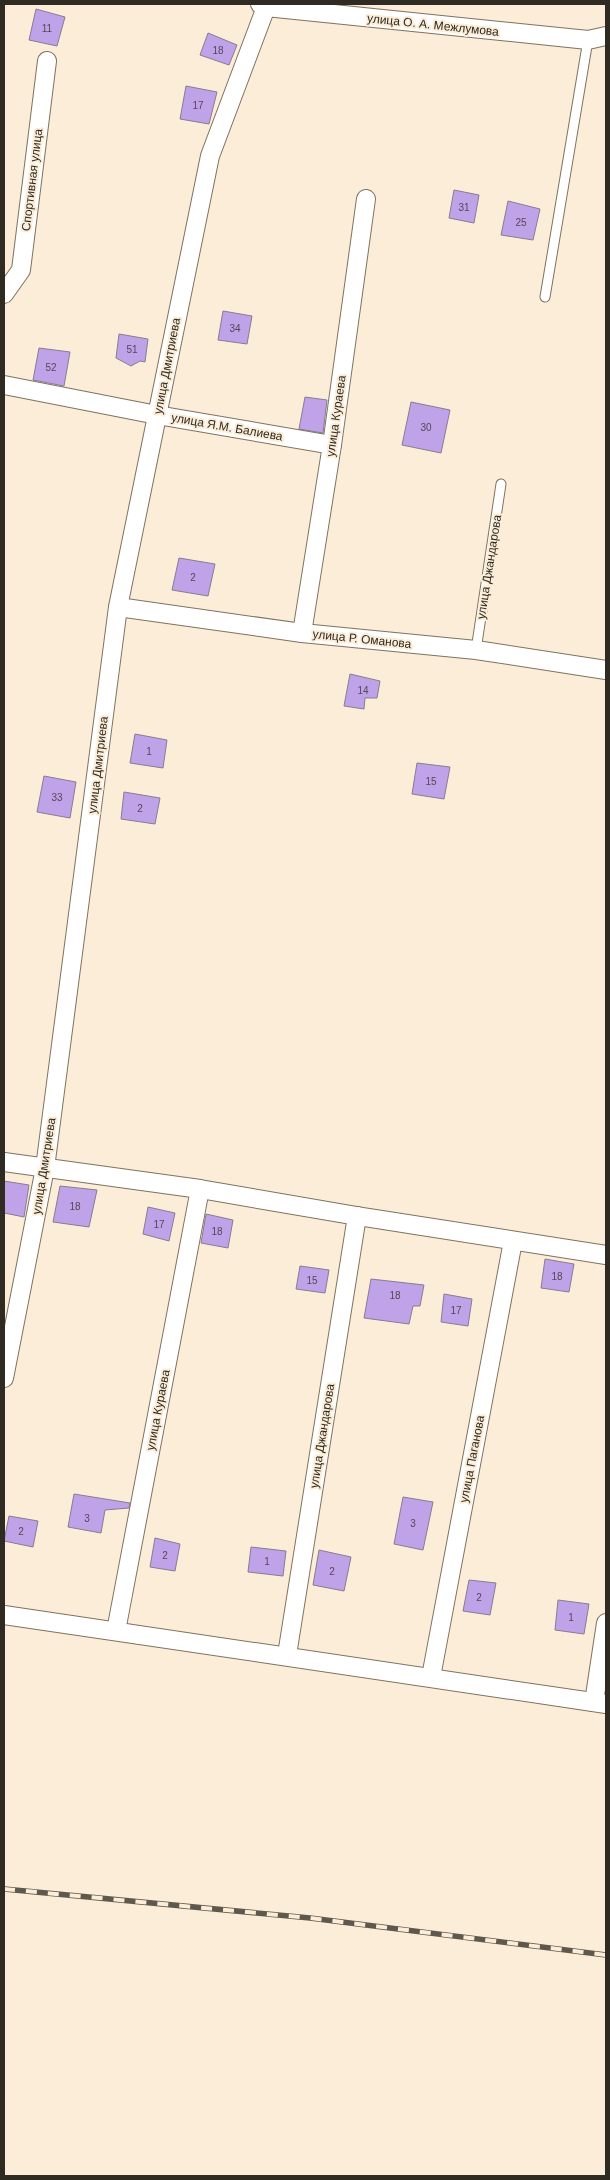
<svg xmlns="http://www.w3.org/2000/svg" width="610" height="2180" viewBox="0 0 610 2180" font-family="Helvetica,sans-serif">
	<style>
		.building { fill: #c0a2e9; stroke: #857d92 }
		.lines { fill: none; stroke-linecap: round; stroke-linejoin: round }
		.service-casing { stroke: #7f7260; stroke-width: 11 }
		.minor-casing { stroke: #7f7260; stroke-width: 20 }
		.service { stroke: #fff; stroke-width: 9 }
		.minor { stroke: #fff; stroke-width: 18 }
		.rail-casing { stroke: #5f584d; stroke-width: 5.5 }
		.rail { stroke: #fbedd7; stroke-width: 4; stroke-dasharray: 11; stroke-linecap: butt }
		.labels { text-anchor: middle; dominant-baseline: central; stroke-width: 4; stroke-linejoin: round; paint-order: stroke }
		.number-label { font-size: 10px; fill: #534854 }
		.street-label { font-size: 12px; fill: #2f2a22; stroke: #fbedd7 }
	</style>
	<rect width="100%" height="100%" fill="#fbedd7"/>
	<g class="building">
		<polygon points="36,9 65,17 57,46 29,40"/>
		<polygon points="208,33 237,45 229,65 200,55"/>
		<polygon points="186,86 217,92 209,124 180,119"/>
		<polygon points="454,190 479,195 474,223 449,218"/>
		<polygon points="508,201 540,209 533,240 501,235"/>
		<polygon points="223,311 252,316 247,344 218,340"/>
		<polygon points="119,334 148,339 145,362 140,361 131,366 116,358"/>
		<polygon points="39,348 70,352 64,386 33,380"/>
		<polygon points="305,397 327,400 323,433 299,429"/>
		<polygon points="411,402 450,410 441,453 402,445"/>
		<polygon points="179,558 215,564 208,596 172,590"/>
		<polygon points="350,674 380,681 377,698 365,698 364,709 344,706"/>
		<polygon points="135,734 167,740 163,768 130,763"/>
		<polygon points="417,763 450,767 444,799 412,794"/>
		<polygon points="44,776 76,782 70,818 37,812"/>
		<polygon points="124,792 160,798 155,824 121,819"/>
		<polygon points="4,1181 29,1185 24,1217 4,1213"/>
		<polygon points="60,1186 97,1190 89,1227 53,1222"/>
		<polygon points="148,1207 175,1213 169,1241 143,1234"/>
		<polygon points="206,1214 233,1220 228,1248 201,1243"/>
		<polygon points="545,1259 574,1264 569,1292 541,1288"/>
		<polygon points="300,1266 329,1270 325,1293 296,1289"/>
		<polygon points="371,1279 424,1285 420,1306 413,1306 409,1324 364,1318"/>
		<polygon points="444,1294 472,1299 468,1326 441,1322"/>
		<polygon points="74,1494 130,1503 129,1508 105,1510 101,1533 68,1527"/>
		<polygon points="403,1497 433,1502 423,1550 394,1544"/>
		<polygon points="9,1516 38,1521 33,1547 4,1541"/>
		<polygon points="155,1538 180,1544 175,1571 150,1567"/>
		<polygon points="251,1547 286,1551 283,1576 248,1572"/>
		<polygon points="319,1550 351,1557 344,1591 313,1585"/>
		<polygon points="469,1580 496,1583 490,1615 463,1611"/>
		<polygon points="558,1600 589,1604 584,1634 555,1630"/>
	</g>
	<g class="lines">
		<g class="service-casing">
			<g id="service">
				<polyline points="545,297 588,40"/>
				<polyline points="476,650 501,484"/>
			</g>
		</g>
		<g class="minor-casing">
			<g id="minor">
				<polyline points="260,4 266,7 588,40 606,36"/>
				<polyline points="4,294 21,270 47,61"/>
				<polyline points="4,385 157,415 332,445"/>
				<polyline points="118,607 302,633 476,650 606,670"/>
				<polyline points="302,633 332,445 366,199"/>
				<polyline points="4,1162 200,1189 357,1216 606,1255"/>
				<polyline points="4,1378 45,1168 118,607 210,156 266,7"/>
				<polyline points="4,1615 606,1704"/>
				<polyline points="116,1631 200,1189"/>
				<polyline points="287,1655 357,1216"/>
				<polyline points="431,1677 513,1241"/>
				<polyline points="594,1702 606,1623"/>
			</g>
		</g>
		<use href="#service" class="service"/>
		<use href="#minor" class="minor"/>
		<g class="rail-casing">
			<polyline id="rail" points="4,1889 310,1918 606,1955"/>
		</g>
		<use href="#rail" class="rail"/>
	</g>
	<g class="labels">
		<g class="number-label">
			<text x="47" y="28">11</text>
			<text x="218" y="50">18</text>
			<text x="198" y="105">17</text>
			<text x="464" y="207">31</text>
			<text x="521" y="222">25</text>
			<text x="235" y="328">34</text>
			<text x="132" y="349">51</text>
			<text x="51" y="367">52</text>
			<text x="426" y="427">30</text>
			<text x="193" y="577">2</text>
			<text x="363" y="690">14</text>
			<text x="149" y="751">1</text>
			<text x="431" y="781">15</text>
			<text x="57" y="797">33</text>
			<text x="140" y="808">2</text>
			<text x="75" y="1206">18</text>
			<text x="159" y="1224">17</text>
			<text x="217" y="1231">18</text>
			<text x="557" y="1276">18</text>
			<text x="312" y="1280">15</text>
			<text x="395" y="1295">18</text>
			<text x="456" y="1310">17</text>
			<text x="87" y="1518">3</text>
			<text x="413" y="1523">3</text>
			<text x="21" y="1531">2</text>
			<text x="165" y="1555">2</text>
			<text x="267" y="1561">1</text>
			<text x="332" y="1571">2</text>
			<text x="479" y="1597">2</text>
			<text x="571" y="1617">1</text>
		</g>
		<g class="street-label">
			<text transform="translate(433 25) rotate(6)">улица О. А. Межлумова</text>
			<text transform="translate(32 180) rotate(-83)">Спортивная улица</text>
			<text transform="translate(167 366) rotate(-79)">улица Дмитриева</text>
			<text transform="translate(336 416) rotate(-82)">улица Кураева</text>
			<text transform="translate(227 427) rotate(10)">улица Я.М. Балиева</text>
			<text transform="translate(489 567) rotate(-81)">улица Джандарова</text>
			<text transform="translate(362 639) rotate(6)">улица Р. Оманова</text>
			<text transform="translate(98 765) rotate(-83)">улица Дмитриева</text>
			<text transform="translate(44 1166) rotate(-81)">улица Дмитриева</text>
			<text transform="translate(158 1410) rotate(-79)">улица Кураева</text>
			<text transform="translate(322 1436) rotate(-81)">улица Джандарова</text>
			<text transform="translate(472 1459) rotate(-79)">улица Паганова</text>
		</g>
	</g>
	<rect width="610" height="2180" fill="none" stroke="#2f2a22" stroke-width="10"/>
</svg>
